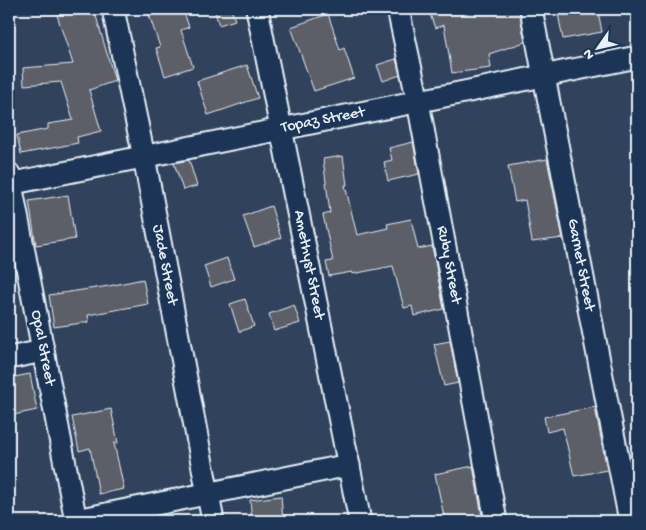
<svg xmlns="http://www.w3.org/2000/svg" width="646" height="530" viewBox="0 0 646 530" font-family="'Gochi Hand',sans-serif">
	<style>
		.building { fill: #5d5f67; stroke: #e8f1f8 }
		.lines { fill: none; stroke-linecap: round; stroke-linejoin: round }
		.minor-casing { stroke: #e8f1f8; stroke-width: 25 }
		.minor { stroke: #1d3557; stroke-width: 21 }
		.labels { text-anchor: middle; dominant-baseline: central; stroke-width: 5; stroke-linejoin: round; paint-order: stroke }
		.street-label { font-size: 16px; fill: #e8f1f8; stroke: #1d3557 }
	</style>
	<rect width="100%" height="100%" fill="#30425c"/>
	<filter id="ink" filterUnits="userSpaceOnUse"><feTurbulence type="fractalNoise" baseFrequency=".02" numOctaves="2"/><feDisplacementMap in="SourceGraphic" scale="10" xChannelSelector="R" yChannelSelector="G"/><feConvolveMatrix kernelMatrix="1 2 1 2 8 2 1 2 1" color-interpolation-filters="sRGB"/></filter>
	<g filter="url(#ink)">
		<g class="building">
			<polygon points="55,9 94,9 115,81 89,90 101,131 77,137 78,143 21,154 17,135 48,129 48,124 73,120 61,82 24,85 23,68 73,64"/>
			<polygon points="147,9 183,9 189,27 181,30 193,67 165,76 156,48 160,47"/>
			<polygon points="214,9 231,9 235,20 219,25"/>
			<polygon points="428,9 519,9 525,42 489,54 491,68 452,73 444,25 435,28"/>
			<polygon points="557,9 582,9 583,14 598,11 602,32 563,39"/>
			<polygon points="328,14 340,50 344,48 354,78 314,91 291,27"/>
			<polygon points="396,59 400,75 383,81 377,65"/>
			<polygon points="247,65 258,98 208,115 197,81"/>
			<polygon points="413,142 419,174 388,181 384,162 392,160 389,148"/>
			<polygon points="343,156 347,185 345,185 357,235 388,228 387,224 411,219 418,249 432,246 444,309 414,316 412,306 404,308 393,266 352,274 352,272 329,276 326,262 333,261 323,215 330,213 323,159"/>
			<polygon points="547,159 563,238 532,242 525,200 515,202 508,166"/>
			<polygon points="189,160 197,186 183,190 174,163"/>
			<polygon points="68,195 75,239 36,245 29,201"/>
			<polygon points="271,206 281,238 254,247 243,216"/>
			<polygon points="227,258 234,279 211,287 204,266"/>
			<polygon points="143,279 148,304 88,315 89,322 54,327 49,295 109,286"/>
			<polygon points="245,299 254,326 239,332 230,304"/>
			<polygon points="294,305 300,323 274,331 269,314"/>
			<polygon points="450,341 458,383 444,386 434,344"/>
			<polygon points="30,374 37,410 9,416 9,378"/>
			<polygon points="595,407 607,470 574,476 563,428 547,432 544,417"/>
			<polygon points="111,409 118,443 114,443 124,489 99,494 90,448 79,451 72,417"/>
			<polygon points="473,466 483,521 445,521 435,474"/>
			<polygon points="281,496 283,521 252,521 250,500"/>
		</g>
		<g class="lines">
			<g class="minor-casing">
				<g id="minor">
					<polyline points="113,9 144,157 213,521"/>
					<polyline points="257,9 360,521"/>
					<polyline points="398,9 418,102 496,521"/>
					<polyline points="531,9 630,521"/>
					<polyline points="9,174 76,521"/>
					<polyline points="9,184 637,57"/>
					<polyline points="9,358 43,351"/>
					<polyline points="72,521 349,465"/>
				</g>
			</g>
			<use href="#minor" class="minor"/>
		</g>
	</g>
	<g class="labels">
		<g class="street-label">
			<text transform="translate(323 121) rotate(-11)">Topaz Street</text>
			<text transform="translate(164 265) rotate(79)">Jade Street</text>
			<text transform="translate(308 265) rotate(79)">Amethyst Street</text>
			<text transform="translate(448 265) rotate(79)">Ruby Street</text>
			<text transform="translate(580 265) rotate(79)">Garnet Street</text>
			<text transform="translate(42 348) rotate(79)">Opal Street</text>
		</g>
	</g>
	<rect width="646" height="530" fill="none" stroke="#1d3557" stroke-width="30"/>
	<rect x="15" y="15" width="616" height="500" fill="none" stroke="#e8f1f8" stroke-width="2" filter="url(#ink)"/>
	<g transform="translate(598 48) rotate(236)" stroke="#1d3557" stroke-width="4" paint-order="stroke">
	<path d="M0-4L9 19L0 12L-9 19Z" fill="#e8f1f8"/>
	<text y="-8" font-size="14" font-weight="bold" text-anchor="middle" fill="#e8f1f8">N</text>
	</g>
</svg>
